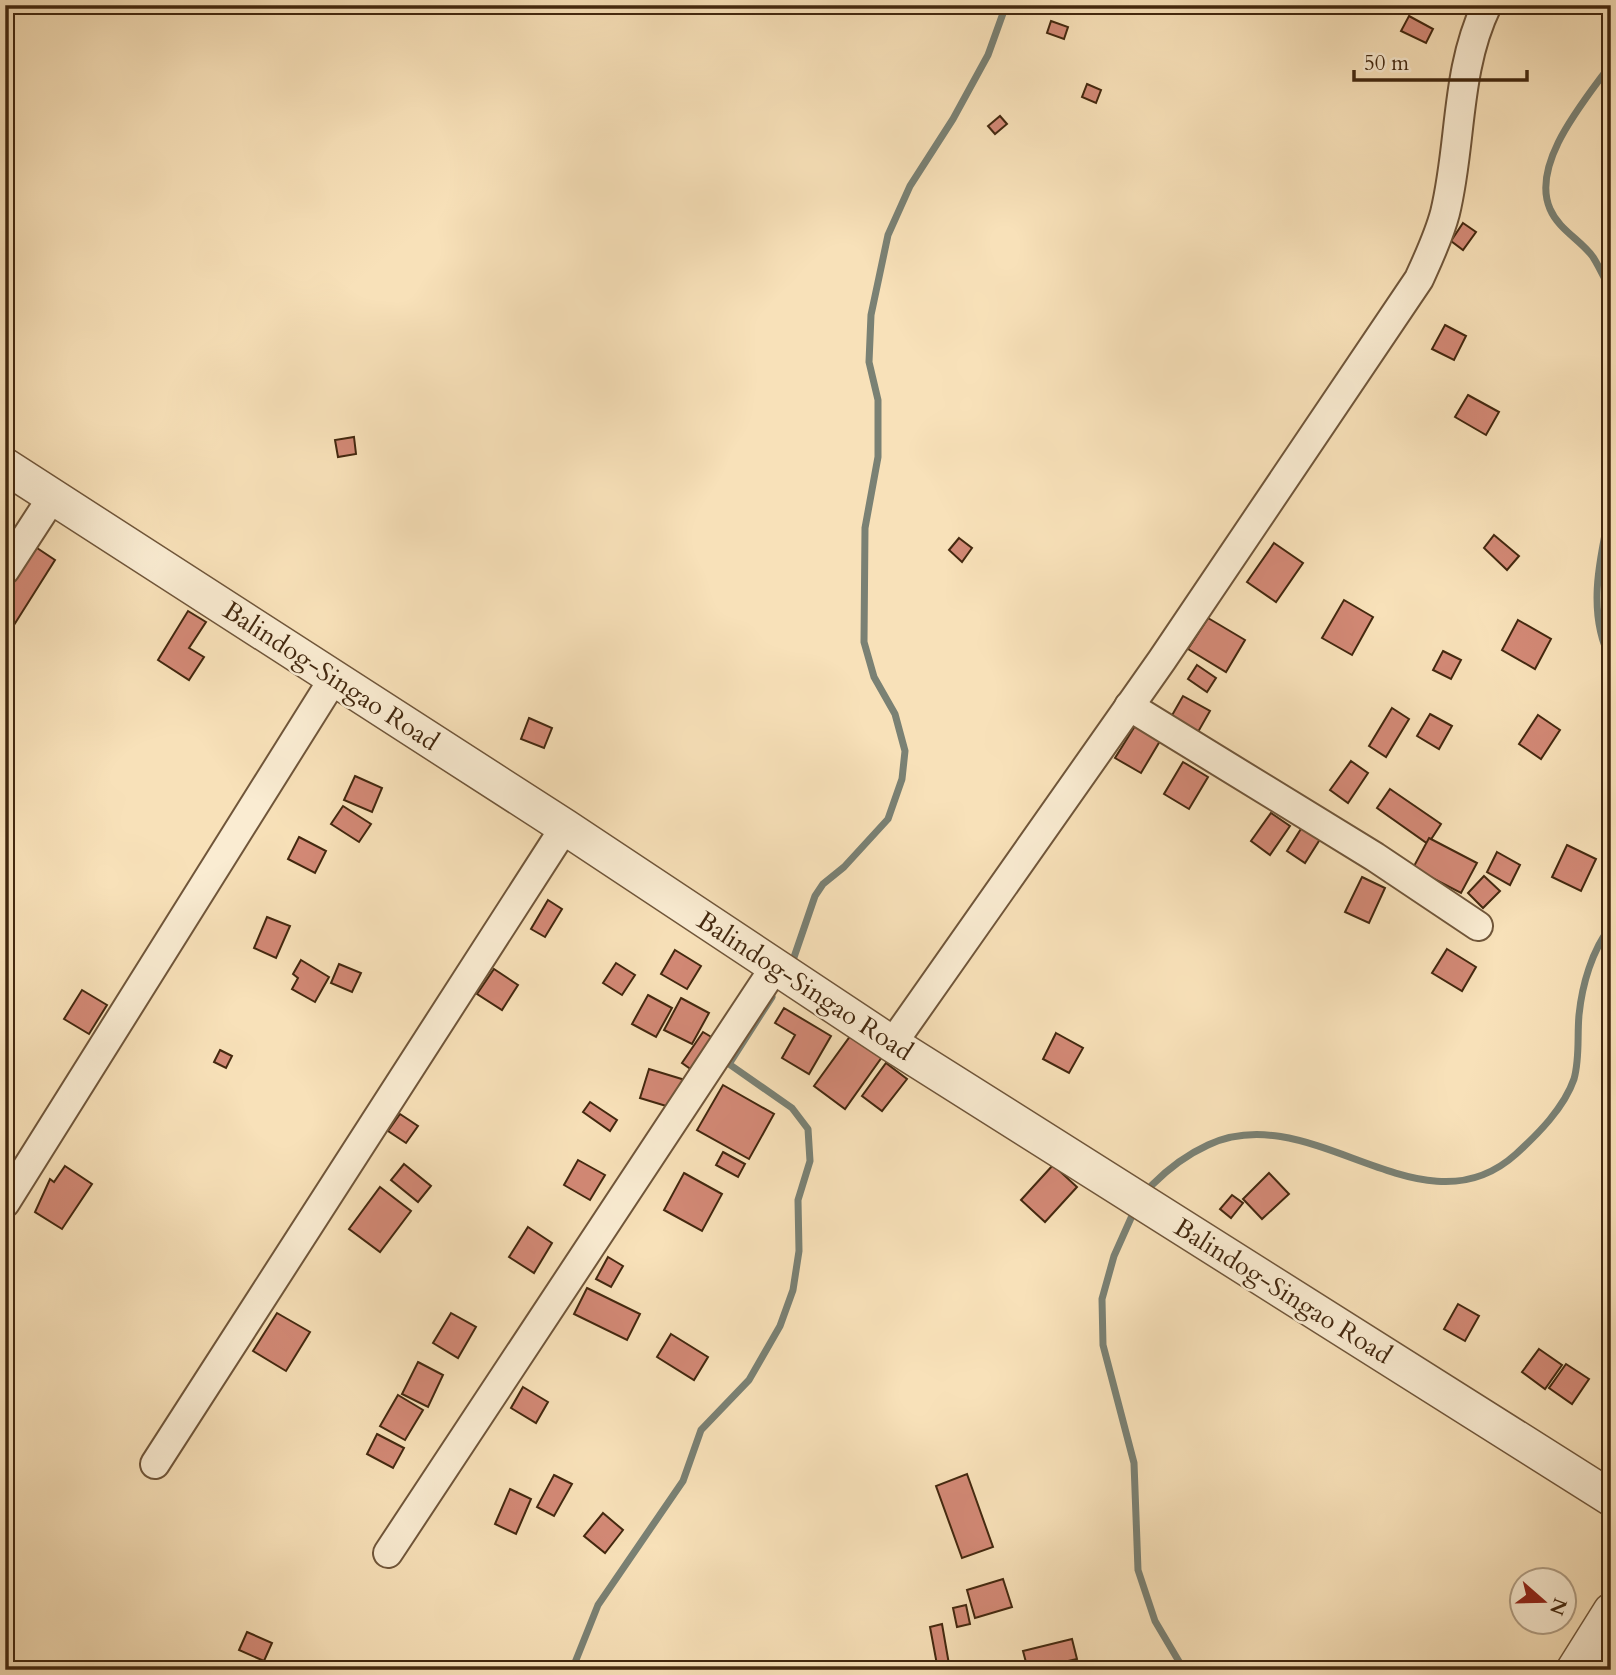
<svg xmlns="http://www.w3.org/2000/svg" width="1616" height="1675" viewBox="0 0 1616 1675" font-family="Cardo,serif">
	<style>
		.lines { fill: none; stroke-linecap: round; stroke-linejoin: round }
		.stream { stroke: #7a8174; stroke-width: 7 }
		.building { fill: #d38976; stroke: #43280f; stroke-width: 2 }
		.minor-casing { stroke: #70563a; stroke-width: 32 }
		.tertiary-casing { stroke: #70563a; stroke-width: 38 }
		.minor { stroke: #faecd2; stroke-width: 28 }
		.tertiary { stroke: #faecd2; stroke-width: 35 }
		.labels { text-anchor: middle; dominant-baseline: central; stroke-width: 5; stroke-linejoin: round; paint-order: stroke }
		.street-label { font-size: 26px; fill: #43280f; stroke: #faecd2 }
	</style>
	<rect width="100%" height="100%" fill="#f8e1b9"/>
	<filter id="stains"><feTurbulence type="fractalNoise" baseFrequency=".00286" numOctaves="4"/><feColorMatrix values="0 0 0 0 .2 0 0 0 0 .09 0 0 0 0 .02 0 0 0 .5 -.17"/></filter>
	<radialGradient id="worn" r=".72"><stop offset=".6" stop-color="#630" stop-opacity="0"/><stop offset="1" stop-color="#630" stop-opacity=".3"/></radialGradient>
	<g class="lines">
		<g class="stream">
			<path d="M1611,64C1586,99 1530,163 1550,209C1559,230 1581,240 1593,257C1600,268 1605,280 1611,291"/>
			<path d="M1611,506C1600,557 1586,613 1611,660"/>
			<polyline points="792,963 815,896 823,884 844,867 888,819 902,779 905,751 895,714 874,677 864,642 865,528 878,457 878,400 869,362 871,315 888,235 910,186 953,119 988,55 1006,5"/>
			<path d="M1152,1185C1169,1168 1186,1155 1208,1145C1312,1096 1422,1239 1516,1154C1538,1134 1564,1108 1574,1079C1580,1058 1577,1036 1579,1015C1582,985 1592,950 1611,926"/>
			<polyline points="1131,1218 1114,1256 1102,1299 1103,1345 1134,1463 1138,1570 1155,1621 1184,1670"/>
			<polyline points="572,1670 598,1605 683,1481 701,1430 749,1380 780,1326 793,1290 799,1251 798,1200 810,1161 808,1129 792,1108 729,1064 772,997"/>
		</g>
	</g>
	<g class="building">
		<polygon points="1409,16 1433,29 1426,43 1401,31"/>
		<polygon points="1051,21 1068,27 1064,39 1047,33"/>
		<polygon points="1087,84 1101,90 1096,103 1082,97"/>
		<polygon points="1000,116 1007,124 995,134 988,126"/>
		<polygon points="1463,223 1476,232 1463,250 1451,241"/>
		<polygon points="1445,325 1466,336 1454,360 1432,349"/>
		<polygon points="1468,395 1499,412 1486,435 1455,417"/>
		<polygon points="354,437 356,454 338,457 335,440"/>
		<polygon points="1494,535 1519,556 1507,570 1484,548"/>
		<polygon points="959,538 972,548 962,562 949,550"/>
		<polygon points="1274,543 1303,563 1276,602 1247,582"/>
		<polygon points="31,544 55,560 14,625 5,620 5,584"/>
		<polygon points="1344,600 1373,617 1352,655 1322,638"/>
		<polygon points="188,611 206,622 189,648 204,657 189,680 158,660"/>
		<polygon points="1208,618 1245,640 1226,672 1188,649"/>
		<polygon points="1518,620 1551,639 1535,669 1502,650"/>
		<polygon points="1443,651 1461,660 1451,679 1433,670"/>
		<polygon points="1197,665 1216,678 1207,692 1188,679"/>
		<polygon points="1183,696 1210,711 1194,739 1167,724"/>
		<polygon points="1392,708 1409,719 1386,757 1369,746"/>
		<polygon points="1430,714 1452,726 1439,749 1417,736"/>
		<polygon points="1538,715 1560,730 1541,759 1519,744"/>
		<polygon points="529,718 552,728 544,748 521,739"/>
		<polygon points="1135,726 1160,741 1141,773 1115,758"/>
		<polygon points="1351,761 1368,773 1348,803 1330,790"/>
		<polygon points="1183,762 1208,777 1189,809 1164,794"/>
		<polygon points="355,776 382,788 372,812 344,800"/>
		<polygon points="1390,789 1441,824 1428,844 1377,808"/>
		<polygon points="343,806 371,824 359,842 331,824"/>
		<polygon points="1271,813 1290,826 1270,855 1251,841"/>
		<polygon points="1306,821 1324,833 1305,863 1287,851"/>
		<polygon points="299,837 326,851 315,873 288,859"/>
		<polygon points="1429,838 1477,863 1461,893 1413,868"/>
		<polygon points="1567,845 1596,859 1581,891 1552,877"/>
		<polygon points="1497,852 1520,865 1510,885 1487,872"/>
		<polygon points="1484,876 1500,891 1483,908 1468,893"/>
		<polygon points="1362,877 1385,888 1369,923 1345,912"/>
		<polygon points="548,900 562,909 545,937 531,929"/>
		<polygon points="267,917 290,926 276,958 254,948"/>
		<polygon points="1447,949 1476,967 1462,991 1432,973"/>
		<polygon points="675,950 701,966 687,989 661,974"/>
		<polygon points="301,960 329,977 315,1002 292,989 298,978 293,974"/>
		<polygon points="616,963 635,975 622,995 603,983"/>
		<polygon points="339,964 361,973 352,992 331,983"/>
		<polygon points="494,969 518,985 502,1010 477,994"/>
		<polygon points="82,990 107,1005 89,1034 64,1019"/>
		<polygon points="648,995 672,1008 656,1037 632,1024"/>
		<polygon points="681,998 709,1013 692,1044 664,1030"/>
		<polygon points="784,1008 831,1036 809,1074 782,1058 795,1035 775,1023"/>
		<polygon points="703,1032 713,1038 692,1070 682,1063"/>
		<polygon points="1056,1033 1083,1048 1069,1073 1043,1059"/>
		<polygon points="851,1035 882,1057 845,1109 814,1086"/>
		<polygon points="220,1050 232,1056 226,1068 214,1062"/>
		<polygon points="886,1063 907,1079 882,1111 862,1096"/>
		<polygon points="649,1069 685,1080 676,1109 640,1098"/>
		<polygon points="723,1085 774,1114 749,1159 697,1130"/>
		<polygon points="590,1102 617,1120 610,1131 583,1112"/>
		<polygon points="400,1114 418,1126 406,1143 388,1131"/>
		<polygon points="723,1152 745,1164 738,1177 716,1165"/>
		<polygon points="578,1160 605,1175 590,1200 564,1185"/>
		<polygon points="404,1164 431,1186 418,1202 391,1180"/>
		<polygon points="1053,1165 1077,1187 1045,1222 1021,1200"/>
		<polygon points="65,1166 92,1184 62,1229 35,1212 50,1179 54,1182"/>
		<polygon points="684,1173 722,1194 702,1231 664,1210"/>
		<polygon points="1269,1173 1289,1194 1262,1219 1243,1199"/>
		<polygon points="380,1187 411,1211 380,1252 349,1229"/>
		<polygon points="1232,1195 1243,1203 1231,1218 1220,1209"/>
		<polygon points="528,1227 552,1243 534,1273 509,1257"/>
		<polygon points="608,1257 623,1266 611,1287 596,1279"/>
		<polygon points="587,1288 640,1314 627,1340 574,1314"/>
		<polygon points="1458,1304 1479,1316 1465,1341 1444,1329"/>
		<polygon points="277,1313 310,1332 286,1371 253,1351"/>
		<polygon points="451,1313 476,1327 458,1358 433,1343"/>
		<polygon points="671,1334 708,1357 694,1380 657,1357"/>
		<polygon points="1539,1349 1562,1365 1545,1389 1522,1372"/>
		<polygon points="418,1362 443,1375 428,1407 402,1394"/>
		<polygon points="1566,1364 1589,1379 1572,1404 1549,1388"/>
		<polygon points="523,1387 548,1402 536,1423 511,1408"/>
		<polygon points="398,1395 423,1410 405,1440 380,1426"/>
		<polygon points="377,1434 404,1448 393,1468 367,1454"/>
		<polygon points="967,1474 993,1547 962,1558 936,1486"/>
		<polygon points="554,1475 572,1484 554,1516 537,1507"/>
		<polygon points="510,1489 531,1499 516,1534 495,1524"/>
		<polygon points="603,1513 623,1530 605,1553 584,1536"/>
		<polygon points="1003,1579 1012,1607 975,1618 967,1590"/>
		<polygon points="966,1605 970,1624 957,1627 953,1608"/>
		<polygon points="942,1624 950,1670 938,1670 930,1627"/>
		<polygon points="247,1632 272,1643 264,1661 239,1650"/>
		<polygon points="1072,1639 1077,1659 1028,1670 1023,1651"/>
	</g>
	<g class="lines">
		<g class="minor-casing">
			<g id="minor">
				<polyline points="5,570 53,496"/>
				<polyline points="1129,706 1375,857 1478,926"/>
				<path d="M892,1044L1162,660L1419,279C1429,257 1439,236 1445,213C1462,144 1455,71 1487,5"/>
				<polyline points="5,1203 334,678"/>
				<polyline points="155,1464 565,827"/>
				<polyline points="388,1553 775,967"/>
			</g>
		</g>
		<g class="tertiary-casing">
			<g id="tertiary">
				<polyline points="5,466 565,827 892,1044 1611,1498"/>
				<polyline points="1574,1670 1611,1611"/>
			</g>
		</g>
		<use href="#minor" class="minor"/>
		<use href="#tertiary" class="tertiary"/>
	</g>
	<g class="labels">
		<g class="street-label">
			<text transform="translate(331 676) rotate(33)">Balindog-Singao Road</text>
			<text transform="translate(805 986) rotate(33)">Balindog-Singao Road</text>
			<text transform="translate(1283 1291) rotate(32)">Balindog-Singao Road</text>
		</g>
	</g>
	<rect width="1616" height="1675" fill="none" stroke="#f8e1b9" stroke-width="28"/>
	<rect x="7" y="7" width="1602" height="1661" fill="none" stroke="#43280f" stroke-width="3.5"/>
	<rect x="14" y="14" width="1588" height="1647" fill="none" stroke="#43280f" stroke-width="2"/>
	<g transform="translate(1543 1601) rotate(110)"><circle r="33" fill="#faecd2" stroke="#b19e84" stroke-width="2"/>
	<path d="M0-5L12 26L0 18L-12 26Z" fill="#8f2418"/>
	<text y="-10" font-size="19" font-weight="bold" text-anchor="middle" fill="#43280f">N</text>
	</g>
	<path d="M1354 70v10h173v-10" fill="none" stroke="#43280f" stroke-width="3.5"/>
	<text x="1364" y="70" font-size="21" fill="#43280f" stroke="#faecd2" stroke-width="5" paint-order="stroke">50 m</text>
	<rect width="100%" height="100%" filter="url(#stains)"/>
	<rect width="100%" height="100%" fill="url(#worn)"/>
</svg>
